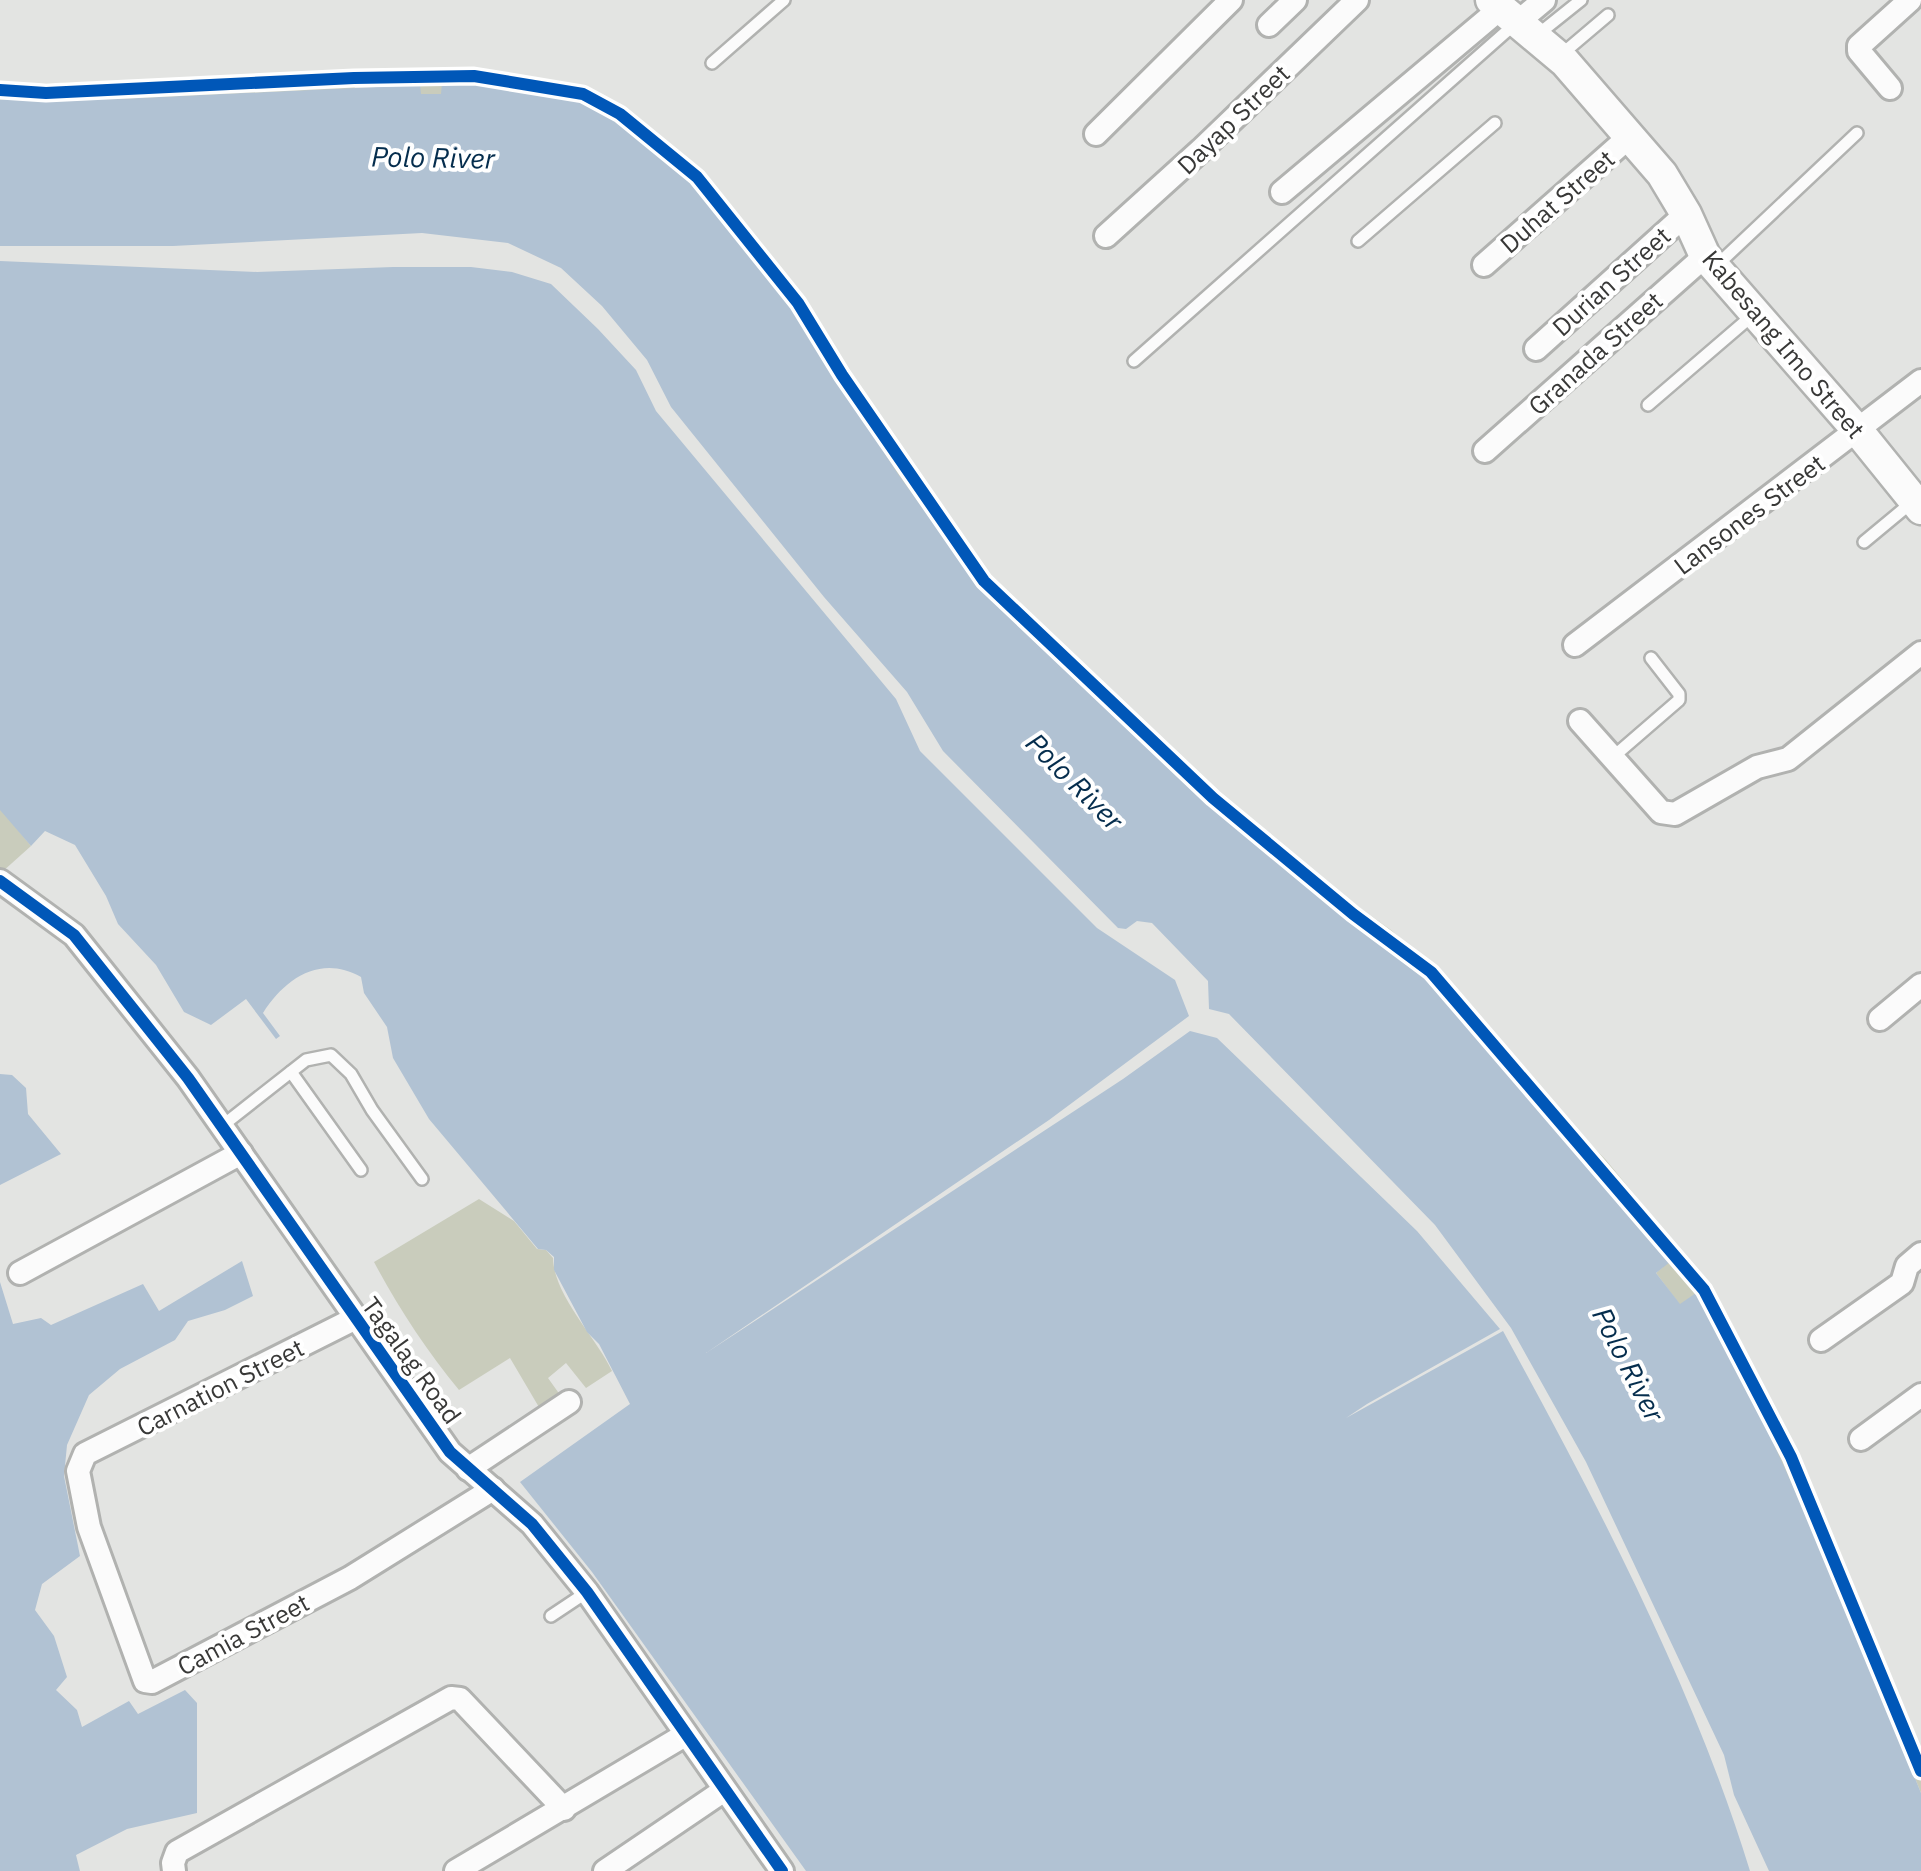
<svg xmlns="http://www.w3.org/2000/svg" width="1921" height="1871" viewBox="0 0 1921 1871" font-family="'IBM Plex Sans',sans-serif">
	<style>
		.green { fill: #c9ccbc }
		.water { fill: #b1c2d3 }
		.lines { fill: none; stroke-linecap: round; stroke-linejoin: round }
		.lane-casing { stroke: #b1b2b0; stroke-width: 16 }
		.street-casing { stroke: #b1b2b0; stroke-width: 28 }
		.secondary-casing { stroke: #b1b2b0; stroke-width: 35 }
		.lane { stroke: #fbfbfb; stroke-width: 11 }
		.street { stroke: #fbfbfb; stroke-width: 22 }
		.secondary { stroke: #fbfbfb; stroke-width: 30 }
		.cycleway-casing { stroke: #fff; stroke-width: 19 }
		.cycleway { stroke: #0057b8; stroke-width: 12 }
		.labels { text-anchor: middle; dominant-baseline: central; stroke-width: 8; stroke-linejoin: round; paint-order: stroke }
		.street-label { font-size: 25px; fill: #383837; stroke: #fff }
		.water-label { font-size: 28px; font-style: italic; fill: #052d4d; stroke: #fff }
	</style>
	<rect width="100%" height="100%" fill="#e3e4e2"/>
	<g class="green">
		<polygon points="472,69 582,86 618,105 681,154 717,193 794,290 856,385 993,580 1173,751 1311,873 1391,930 1436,970 1543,1096 1606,1160 1712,1289 1727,1314 1791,1441 1921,1751 1921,1793 1855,1629 1847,1625 1768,1431 1702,1300 1680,1305 1656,1273 1663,1267 1629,1210 1427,981 1288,872 1160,756 978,585 931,522 922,519 684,176 611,116 579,102 473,82 443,83 442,94 420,94 393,86 355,87 351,93 113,104 0,100 0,81 31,84"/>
		<polygon points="0,808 31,846 2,872 0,868"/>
		<path d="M479,1199L514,1221L537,1249L546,1250L553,1258C554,1296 596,1337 612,1371L586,1388L566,1363L548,1378L563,1399L543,1414L510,1358L459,1390C426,1350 398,1307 374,1262Z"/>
	</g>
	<g class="water">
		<polygon points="473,82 579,102 611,116 684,176 777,286 898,474 978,585 1288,872 1427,981 1629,1210 1670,1262 1656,1273 1680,1304 1696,1293 1768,1431 1832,1573 1921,1793 1921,1871 1769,1871 1734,1795 1724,1755 1586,1462 1511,1328 1435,1225 1229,1014 1209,1009 1208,981 1152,923 1137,921 1126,929 1118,928 943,751 907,692 824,597 671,407 647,360 602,306 561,268 508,243 422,233 173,246 0,246 0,100 118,99 420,85 421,94 441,94 442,83"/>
		<path d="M0,261L257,272L393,267H471L512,272L551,284L598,329L636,370L656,411L896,699L920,751L1097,928L1175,980L1189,1016L1049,1120L706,1353L1123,1079L1190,1031L1217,1038L1417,1231L1500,1329L1367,1404L1346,1418L1503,1331C1596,1501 1693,1685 1750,1871H806L592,1572L520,1482L630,1404L599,1344L587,1332L554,1270V1257L546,1250L538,1249L429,1119L393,1058L387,1027L364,993L361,977C321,954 285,978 263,1013L280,1036L276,1039L246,999L211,1025L184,1012L156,965L118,924L106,896L75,845L45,831L31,846L0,810Z"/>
		<polygon points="0,1074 12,1075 26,1088 28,1114 61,1154 0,1185"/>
		<polygon points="242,1261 253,1296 225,1310 188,1321 175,1340 120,1369 89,1395 67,1445 64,1476 80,1556 42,1584 35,1610 54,1636 67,1677 56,1690 77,1710 82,1727 129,1701 138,1714 185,1690 197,1703 197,1813 127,1829 76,1855 80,1871 0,1871 0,1282 13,1324 41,1318 51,1325 143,1284 159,1311"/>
	</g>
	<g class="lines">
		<g class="lane-casing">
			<g id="lane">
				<polyline points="1536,36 1581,0"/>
				<polyline points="1562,54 1608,15"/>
				<polyline points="712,63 784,0"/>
				<polyline points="1358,241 1495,123"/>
				<polyline points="1715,267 1857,133"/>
				<polyline points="1134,361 1516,23"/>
				<polyline points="1648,405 1754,314"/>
				<polyline points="1864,542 1911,503"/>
				<polyline points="1613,757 1679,700 1679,694 1651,658"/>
				<polyline points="291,1072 361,1170"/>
				<polyline points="222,1126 306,1060 331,1055 351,1074 372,1110 422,1179"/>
				<polyline points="551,1616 587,1592"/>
			</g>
		</g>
		<g class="street-casing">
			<g id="street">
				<polyline points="1519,21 1544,0"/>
				<polyline points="1269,25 1295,0"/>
				<polyline points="1890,88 1859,51 1859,46 1910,0"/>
				<polyline points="1096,134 1231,0"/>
				<polyline points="1282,192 1502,7"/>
				<polyline points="1106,236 1201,150 1357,0"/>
				<polyline points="1484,265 1629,137"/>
				<polyline points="1536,349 1686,214"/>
				<polyline points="1485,451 1705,256"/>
				<polyline points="1575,645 1921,381"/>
				<polyline points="1580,721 1661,812 1675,814 1757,767 1788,759 1921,653"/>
				<polyline points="0,881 74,935 188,1078 450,1452 532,1524 587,1592 782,1871"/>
				<polyline points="1880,1019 1921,985"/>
				<polyline points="20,1273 241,1153"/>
				<polyline points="354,1319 85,1454 78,1471 89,1527 145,1681 152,1682 350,1578 493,1489"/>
				<polyline points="1821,1340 1902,1283 1907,1266 1921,1254"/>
				<polyline points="1861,1439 1921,1395"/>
				<polyline points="468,1469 569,1402"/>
				<polyline points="174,1871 173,1863 177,1852 451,1698 460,1699 564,1809"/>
				<polyline points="456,1871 685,1735"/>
				<polyline points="605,1871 723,1791"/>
			</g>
		</g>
		<g class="secondary-casing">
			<polyline id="secondary" points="1491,0 1565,62 1662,174 1686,214 1705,256 1858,431 1921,509"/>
		</g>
		<use href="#lane" class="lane"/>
		<use href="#street" class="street"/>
		<use href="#secondary" class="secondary"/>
		<g class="cycleway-casing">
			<g id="cycleway">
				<polyline points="0,90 46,93 354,78 474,76 583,94 620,114 697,177 798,303 842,375 984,581 1213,798 1353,914 1431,972 1704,1290 1791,1457 1921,1771"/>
				<polyline points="0,881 74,935 188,1078 450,1452 532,1524 587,1592 782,1871"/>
			</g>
		</g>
		<use href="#cycleway" class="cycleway"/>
	</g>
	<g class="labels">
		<g class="street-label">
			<text transform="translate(1233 119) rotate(-44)">Dayap Street</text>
			<text transform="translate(1557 201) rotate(-41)">Duhat Street</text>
			<text transform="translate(1611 281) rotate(-42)">Durian Street</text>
			<text transform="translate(1784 344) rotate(50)">Kabesang Imo Street</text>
			<text transform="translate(1595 353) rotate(-42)">Granada Street</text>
			<text transform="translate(1749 514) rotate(-37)">Lansones Street</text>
			<text transform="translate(412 1360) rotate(54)">Tagalag Road</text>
			<text transform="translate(220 1387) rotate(-27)">Carnation Street</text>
			<text transform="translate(243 1634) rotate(-28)">Camia Street</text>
		</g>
		<g class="water-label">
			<text transform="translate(433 157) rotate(1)">Polo River</text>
			<text transform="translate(1075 781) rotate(45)">Polo River</text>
			<text transform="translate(1629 1364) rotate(63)">Polo River</text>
		</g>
	</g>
</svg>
